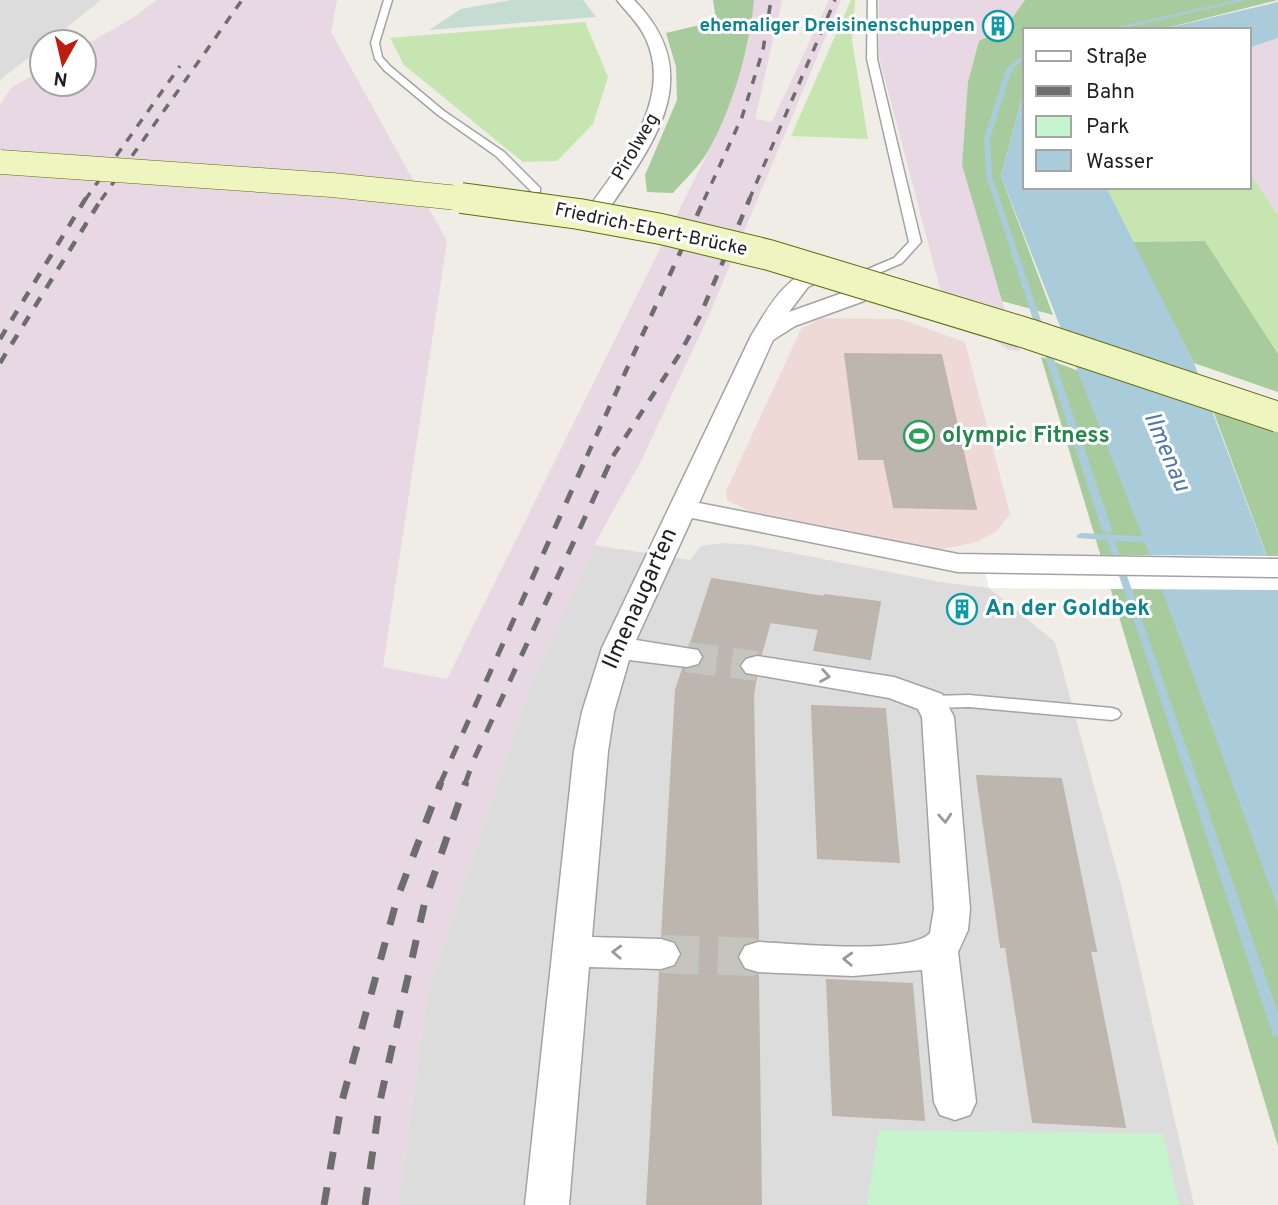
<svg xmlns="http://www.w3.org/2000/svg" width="1278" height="1205" viewBox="0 0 1278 1205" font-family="Overpass,sans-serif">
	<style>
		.residential { fill: #dddcdc }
		.commercial { fill: #eed9d6 }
		.industrial { fill: #e7d8e4 }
		.grass { fill: #c6e5b0 }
		.forest { fill: #a8cb9e }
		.wetland { fill: #c4dcd2 }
		.park { fill: #c6f5cd }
		.water { fill: #aacbd9 }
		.pier { fill: #fff }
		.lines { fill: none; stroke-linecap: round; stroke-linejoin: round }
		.stream { fill: #aacbd9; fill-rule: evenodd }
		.building { fill: #bcb6af; stroke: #bfb5a9; stroke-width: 2 }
		.street-tunnel-far1 { stroke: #c5c4be; stroke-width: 30; stroke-dasharray: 30 15; stroke-linecap: butt }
		.street-tunnel { stroke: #c5c4be; stroke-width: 38; stroke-dasharray: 38 19; stroke-linecap: butt }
		.lane-casing { stroke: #a3a3a3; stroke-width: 3 }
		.street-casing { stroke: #a3a3a3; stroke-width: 3 }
		.lane { fill: #fff; fill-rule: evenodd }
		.street { fill: #fff; fill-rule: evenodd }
		.rail-far3 { stroke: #6d6d6d; stroke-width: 3.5; stroke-dasharray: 9 9; stroke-linecap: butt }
		.rail-far2 { stroke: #6d6d6d; stroke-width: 4.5; stroke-dasharray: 11 11; stroke-linecap: butt }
		.rail-far1 { stroke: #6d6d6d; stroke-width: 5; stroke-dasharray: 14 14; stroke-linecap: butt }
		.rail { stroke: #6d6d6d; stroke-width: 7; stroke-dasharray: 18 18; stroke-linecap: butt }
		.secondary-bridge-far1-casing { stroke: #5d6e0d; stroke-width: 25; stroke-linecap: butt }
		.secondary-bridge-casing { stroke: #5d6e0d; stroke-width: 32; stroke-linecap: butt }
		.secondary-bridge-far1 { stroke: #eef5be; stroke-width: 24 }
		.secondary-bridge { stroke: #eef5be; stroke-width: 30 }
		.oneway { stroke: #9a9a9a }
		.labels { text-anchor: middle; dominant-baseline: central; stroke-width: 6; stroke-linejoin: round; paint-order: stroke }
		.far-culture-label { font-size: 19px; font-weight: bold; fill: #0d838f; stroke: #fff; text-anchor: end }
		.far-street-label { font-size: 19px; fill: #1f1f1f; stroke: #fff }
		.leisure-label { font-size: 23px; font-weight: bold; fill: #27864d; stroke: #fff; text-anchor: start }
		.street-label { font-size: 23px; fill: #1f1f1f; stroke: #fff }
		.culture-label { font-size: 23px; font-weight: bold; fill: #0d838f; stroke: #fff; text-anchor: start }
		.water-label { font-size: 24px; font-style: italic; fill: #5277a8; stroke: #fff }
	</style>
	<rect width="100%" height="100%" fill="#efede6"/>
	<g class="residential">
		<polygon points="0,0 101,0 48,42 42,42 42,47 0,80"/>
		<polygon points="722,543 752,545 940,582 989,588 1055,642 1123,893 1194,1205 398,1205 428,990 527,694 594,545 690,560 701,546"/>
	</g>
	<polygon class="commercial" points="821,318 900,319 965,342 1010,514 997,531 977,542 938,550 749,511 727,500 726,491 801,329"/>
	<g class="industrial">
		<polygon points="157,0 337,0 331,32 447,241 383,667 447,679 708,152 748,45 754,0 782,0 755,119 772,122 829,0 841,0 709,315 640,463 594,545 527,694 428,990 398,1205 0,1205 0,105 11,88 42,70 42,84 84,84 84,46 134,17"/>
		<polygon points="879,0 1025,0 1005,28 962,165 1002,301 1020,351 1009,350 991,338 949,322 879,57"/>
		<polygon points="1278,38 1278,215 1248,170 1248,48"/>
	</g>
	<g class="grass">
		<polygon points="851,0 855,0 852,40 868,139 791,136"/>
		<polygon points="585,22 608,77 593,124 557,161 523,162 404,65 390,38"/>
		<polygon points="1248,170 1278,215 1278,354 1205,241 1132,242 1106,187 1248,187"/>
	</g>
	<g class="forest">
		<path d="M713,0H754C750,47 732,110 708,151C700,166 684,180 673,193L647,192L645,175L677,100L676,67L666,33L716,21Z"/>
		<polygon points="1025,0 1278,0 1158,30 1024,30 1024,91 1001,176 1053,315 1002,301 962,165 968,82 979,41 1005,28"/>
		<polygon points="1205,241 1278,354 1278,392 1194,363 1132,242"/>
		<polygon points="1041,357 1087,374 1278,904 1278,1146"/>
		<polygon points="1211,405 1278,429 1278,556 1267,556"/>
	</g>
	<polygon class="wetland" points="511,0 583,0 596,17 429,30 461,9"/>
	<polygon class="park" points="879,1130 1163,1134 1179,1205 867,1205"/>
	<g class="water">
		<polygon points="1278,2 1278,38 1248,48 1248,30 1158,30"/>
		<polygon points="1024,91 1024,187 1106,187 1194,363 1278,586 1278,909 1144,540 1001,176"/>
	</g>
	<polygon class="pier" points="981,554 1278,556 1278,590 989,588"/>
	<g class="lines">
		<g class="stream">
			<polygon points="1237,0 1247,0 1116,30 1104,30"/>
			<polygon points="1024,54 1024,59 1012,70 990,138 992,176 1112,530 1107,533 1102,530 986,176 984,138 1006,69"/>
			<polygon points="1081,533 1156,537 1161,540 1156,543 1115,541 1278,1013 1278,1037 1273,1036 1272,1032 1107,540 1078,538 1076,536"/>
		</g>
	</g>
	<g class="building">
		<polygon points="845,354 941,355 976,509 894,507 884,459 859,459"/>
		<polygon points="712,579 824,597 825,595 880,602 870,659 814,650 819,629 770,622 761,654 745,656 739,664 744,675 756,677 753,695 758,939 743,945 737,958 744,971 758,975 761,1205 647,1205 660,972 675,968 682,955 676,942 662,937 676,690 683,669 699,667 704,658 700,649 690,646"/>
		<polygon points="812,706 885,709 899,862 818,858"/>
		<polygon points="977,776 1061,779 1096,951 1090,951 1125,1127 1033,1122 1006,947 1001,947"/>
		<polygon points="827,980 912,984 924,1120 833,1115"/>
	</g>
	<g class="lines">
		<polyline class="street-tunnel-far1" points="687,657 757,666"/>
		<polyline class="street-tunnel" points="661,954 758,957"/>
		<g class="lane-casing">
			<g id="lane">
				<polygon points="384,0 392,0 379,43 382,57 390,66 444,111 504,152 540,188 540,192 532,192 496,156 438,115 384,70 375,59 371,43"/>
				<polygon points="868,0 876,0 877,59 921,242 902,263 858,282 854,281 854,275 894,258 909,242 867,59"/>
				<polygon points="969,695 1112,708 1118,710 1121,714 1118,718 1112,720 969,707 931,708 925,706 923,702 925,698 931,696"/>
			</g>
		</g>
		<g class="street-casing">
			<g id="street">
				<path d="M617,0H634C708,75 654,143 606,213L600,220H586L583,216C617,166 675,103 646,39C639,23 627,13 617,0Z"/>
				<path d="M822,266C844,265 861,267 873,287L864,301L795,326L773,340L699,503L958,554L1278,559V577L958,572L692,518L636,640L698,650L702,657L698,664L687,667L629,660L614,712L608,751L592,937L661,939L674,943L680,954L674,965L661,969L589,967L569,1205H525L574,751L582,712L602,648L751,336C770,305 785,275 822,266ZM824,279H841L851,287L848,291L789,312L808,287Z"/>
				<path d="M757,656L894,677L942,694L954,717L970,909L968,930L958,952L976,1102L970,1115L955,1120L940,1115L934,1102L922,970L853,976L758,972L745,968L739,957L745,946L758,942C792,943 908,956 930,933L934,909L922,717L918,709L889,698L746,673L741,666L746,659Z"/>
			</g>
		</g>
		<use href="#lane" class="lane"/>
		<use href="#street" class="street"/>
		<g class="rail-far3">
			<polyline points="85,200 180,66"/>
			<polyline points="101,200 242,0"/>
			<polyline points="704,200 742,117 763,50 771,0"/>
			<polyline points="749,200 835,0"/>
		</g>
		<g class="rail-far2">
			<polyline points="0,339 86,198"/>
			<polyline points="0,363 102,198"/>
			<polyline points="587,456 705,198"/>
			<polyline points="613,456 679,355 699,318 750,198"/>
		</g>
		<g class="rail-far1">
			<polyline points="440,784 588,454"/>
			<polyline points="465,784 474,759 614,454"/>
		</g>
		<g class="rail">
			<polyline points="324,1205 342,1101 397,899 441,782"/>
			<polyline points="365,1205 380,1101 425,901 466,782"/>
		</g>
		<g class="secondary-bridge-far1-casing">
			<polyline id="secondary-bridge-far1" points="0,162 332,185 477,200"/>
		</g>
		<g class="secondary-bridge-casing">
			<polyline id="secondary-bridge" points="461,198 579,214 661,229 769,255 1029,334 1278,417"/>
		</g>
		<use href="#secondary-bridge-far1" class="secondary-bridge-far1"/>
		<use href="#secondary-bridge" class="secondary-bridge"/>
	</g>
	<defs><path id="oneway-chevron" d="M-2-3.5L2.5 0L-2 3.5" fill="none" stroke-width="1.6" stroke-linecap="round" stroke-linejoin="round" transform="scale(1.75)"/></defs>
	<g class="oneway">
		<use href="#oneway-chevron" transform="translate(825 676) rotate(10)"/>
		<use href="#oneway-chevron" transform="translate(945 818) rotate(86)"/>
		<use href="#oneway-chevron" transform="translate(617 952) rotate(-178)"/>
		<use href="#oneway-chevron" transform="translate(848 959) rotate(-178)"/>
	</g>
	<defs>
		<g id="building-ring" transform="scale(1.575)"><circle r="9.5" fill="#fff" stroke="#0f9aa8" stroke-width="1.5"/><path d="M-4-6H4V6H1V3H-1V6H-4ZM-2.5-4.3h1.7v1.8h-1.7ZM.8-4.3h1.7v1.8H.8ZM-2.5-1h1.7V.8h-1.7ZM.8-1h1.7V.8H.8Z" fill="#0f9aa8"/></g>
		<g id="stadium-ring" transform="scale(1.575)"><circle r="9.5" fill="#fff" stroke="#2e9e5b" stroke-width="1.5"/><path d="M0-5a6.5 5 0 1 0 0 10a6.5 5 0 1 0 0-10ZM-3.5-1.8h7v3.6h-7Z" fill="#2e9e5b"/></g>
	</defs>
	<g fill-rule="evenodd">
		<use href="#building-ring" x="998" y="26"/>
		<use href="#stadium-ring" x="919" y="436"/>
		<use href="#building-ring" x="962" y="609"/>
	</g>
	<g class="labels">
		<g class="far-culture-label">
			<text x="975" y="26">ehemaliger Dreisinenschuppen</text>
		</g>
		<g class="far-street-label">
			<text transform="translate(636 147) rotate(-60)">Pirolweg</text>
			<text transform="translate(651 230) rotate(12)">Friedrich-Ebert-Brücke</text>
		</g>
		<g class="leisure-label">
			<text x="942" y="436">olympic Fitness</text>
		</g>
		<g class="street-label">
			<text transform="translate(641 599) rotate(-66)">Ilmenaugarten</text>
		</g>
		<g class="culture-label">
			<text x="985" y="609">An der Goldbek</text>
		</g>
		<g class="water-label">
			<text transform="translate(1166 452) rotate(67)">Ilmenau</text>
		</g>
	</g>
	<rect x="1023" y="28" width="228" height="161" fill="#ffffff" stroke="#a5a5a5" stroke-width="2"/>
	<rect x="1036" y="51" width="35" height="10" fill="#ffffff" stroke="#a5a5a5" stroke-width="2"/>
	<text x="1086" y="63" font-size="21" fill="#1f1f1f">Straße</text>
	<rect x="1036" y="86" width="35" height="10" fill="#6d6d6d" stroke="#a5a5a5" stroke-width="2"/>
	<text x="1086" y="98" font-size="21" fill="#1f1f1f">Bahn</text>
	<rect x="1036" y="116" width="35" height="21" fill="#c6f5cd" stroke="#a5a5a5" stroke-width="2"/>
	<text x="1086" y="133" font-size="21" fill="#1f1f1f">Park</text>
	<rect x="1036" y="150" width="35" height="21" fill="#aacbd9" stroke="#a5a5a5" stroke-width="2"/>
	<text x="1086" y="168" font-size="21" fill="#1f1f1f">Wasser</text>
	<g transform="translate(63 63) rotate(188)"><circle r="33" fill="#ffffff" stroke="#a5a5a5" stroke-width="2"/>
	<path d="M0-5L12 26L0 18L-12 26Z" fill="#be1c0f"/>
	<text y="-10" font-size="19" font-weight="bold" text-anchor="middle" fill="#1f1f1f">N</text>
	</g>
</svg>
